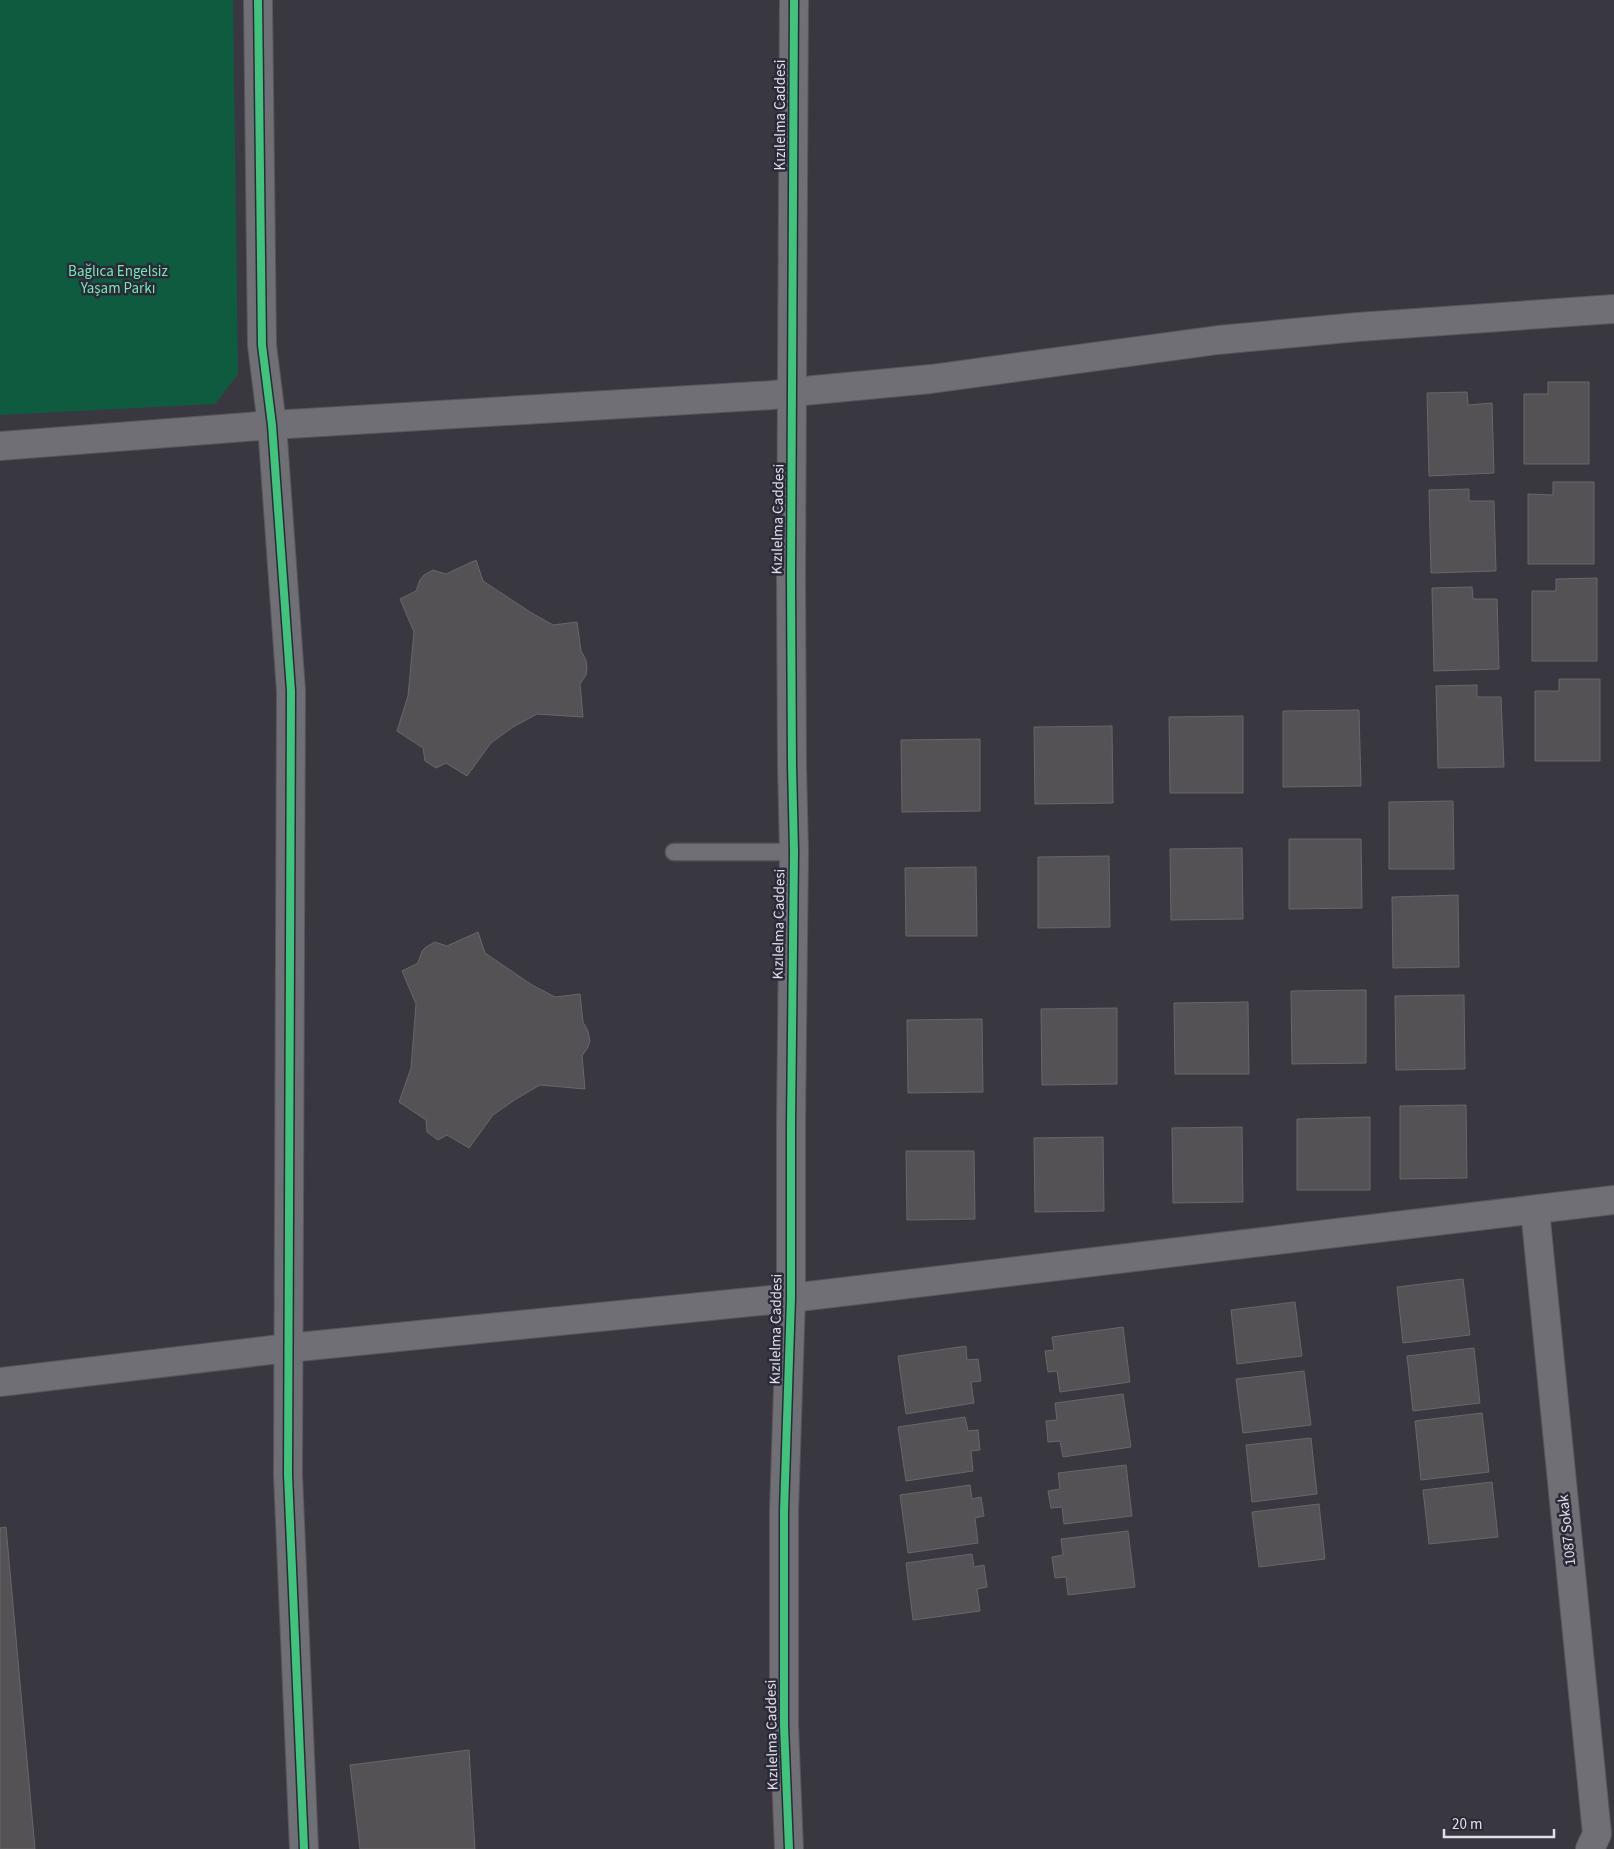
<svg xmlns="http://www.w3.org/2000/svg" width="1614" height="1849" viewBox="0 0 1614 1849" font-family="'Source Sans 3',sans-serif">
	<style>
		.green { fill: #0e5b40 }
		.building { fill: #555255; stroke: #6a6669 }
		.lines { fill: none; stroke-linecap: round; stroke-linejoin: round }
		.service-casing { stroke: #57565d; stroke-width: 19 }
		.minor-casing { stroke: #57565d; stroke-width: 30 }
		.tertiary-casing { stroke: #57565d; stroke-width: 30 }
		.service { stroke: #6f6f75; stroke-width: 16 }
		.minor { stroke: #6f6f75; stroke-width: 28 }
		.tertiary { stroke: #6f6f75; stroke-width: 28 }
		.cycleway-casing { stroke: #2c2a38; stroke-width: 11 }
		.cycleway { stroke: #40c37c; stroke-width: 8 }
		.labels { text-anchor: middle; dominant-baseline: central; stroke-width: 5; stroke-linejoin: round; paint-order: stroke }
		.street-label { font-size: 15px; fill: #e1e0ea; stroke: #2c2a38 }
		.park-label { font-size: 15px; fill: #74e9b3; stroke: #2c2a38 }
	</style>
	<rect width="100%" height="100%" fill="#393840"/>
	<polygon class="green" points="0,0 233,0 238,374 215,404 0,415"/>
	<g class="building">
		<polygon points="1548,382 1589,382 1589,464 1524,464 1524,394 1548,394"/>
		<polygon points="1467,392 1468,405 1492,403 1494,473 1429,476 1427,393"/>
		<polygon points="1553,482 1594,482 1594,564 1528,564 1528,494 1553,495"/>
		<polygon points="1469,489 1469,501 1494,501 1496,571 1431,573 1429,490"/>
		<polygon points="476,560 483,581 530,612 553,625 577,622 581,651 586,660 587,669 586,675 580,684 583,717 537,714 513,727 491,743 467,776 446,763 436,768 425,761 423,748 397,731 408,696 414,632 400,599 416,591 420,580 424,575 433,570 446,574"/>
		<polygon points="1597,578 1597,661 1532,661 1532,591 1556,591 1556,579"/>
		<polygon points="1472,587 1473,599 1497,599 1499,669 1434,671 1432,588"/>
		<polygon points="1559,679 1600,679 1600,761 1535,761 1535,691 1559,691"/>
		<polygon points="1477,685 1477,697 1501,697 1504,767 1438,768 1436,686"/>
		<polygon points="1359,710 1361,786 1283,787 1283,711"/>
		<polygon points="1243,716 1243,793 1170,793 1169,717"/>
		<polygon points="1112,726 1113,803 1035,804 1034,727"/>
		<polygon points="980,739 980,811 902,812 901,740"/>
		<polygon points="1453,801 1454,869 1389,869 1389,802"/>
		<polygon points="1289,839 1361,839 1362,908 1289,909"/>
		<polygon points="1242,848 1243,919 1171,920 1170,849"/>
		<polygon points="1109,856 1110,927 1038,928 1038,857"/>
		<polygon points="976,867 977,936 906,936 905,868"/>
		<polygon points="1458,895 1459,967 1393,968 1392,897"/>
		<polygon points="478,932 485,953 532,985 555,997 580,994 583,1022 588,1031 590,1041 588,1047 582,1056 585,1089 540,1085 516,1099 493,1115 469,1148 447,1135 438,1140 427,1132 426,1120 399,1102 411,1068 416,1004 402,971 418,963 422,951 426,947 435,942 447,946"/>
		<polygon points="1366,990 1366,1063 1292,1064 1291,991"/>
		<polygon points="1464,995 1465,1069 1396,1070 1395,996"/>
		<polygon points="1248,1002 1249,1074 1175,1074 1174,1003"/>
		<polygon points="1117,1008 1117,1084 1042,1085 1041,1009"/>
		<polygon points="982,1019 983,1092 908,1093 907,1020"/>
		<polygon points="1466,1105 1467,1178 1400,1179 1400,1106"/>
		<polygon points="1370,1117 1370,1190 1297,1190 1297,1119"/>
		<polygon points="1242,1127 1243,1202 1173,1203 1172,1128"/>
		<polygon points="1103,1137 1104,1211 1035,1212 1034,1138"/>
		<polygon points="906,1151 974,1151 975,1219 907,1220"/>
		<polygon points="1463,1279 1470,1335 1403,1343 1397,1287"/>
		<polygon points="1295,1302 1302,1356 1237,1364 1231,1310"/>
		<polygon points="1123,1327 1130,1382 1060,1392 1057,1371 1048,1372 1045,1351 1054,1350 1052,1337"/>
		<polygon points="966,1346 967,1360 978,1359 981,1381 971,1382 974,1403 906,1414 898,1356"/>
		<polygon points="1474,1348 1480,1403 1413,1411 1407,1356"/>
		<polygon points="1304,1371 1311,1425 1243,1433 1236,1379"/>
		<polygon points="1123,1394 1131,1447 1063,1457 1060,1441 1048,1442 1046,1421 1057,1420 1055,1403"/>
		<polygon points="1482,1413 1489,1472 1421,1480 1415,1421"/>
		<polygon points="965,1417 968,1431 978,1430 980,1450 971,1451 973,1471 906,1481 898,1427"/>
		<polygon points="1311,1438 1317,1494 1252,1502 1246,1445"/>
		<polygon points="1126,1465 1132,1516 1064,1524 1062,1507 1051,1508 1048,1491 1060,1489 1058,1473"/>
		<polygon points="1492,1482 1498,1537 1429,1544 1423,1490"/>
		<polygon points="970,1485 972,1499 981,1497 984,1516 975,1518 978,1543 908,1553 900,1495"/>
		<polygon points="1319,1504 1325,1559 1259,1567 1252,1512"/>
		<polygon points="6,1527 35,1849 0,1849 0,1528"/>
		<polygon points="1128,1531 1135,1587 1068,1595 1066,1577 1055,1578 1052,1557 1063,1555 1061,1539"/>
		<polygon points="972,1554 974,1567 984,1565 987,1587 977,1589 980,1611 913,1620 906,1563"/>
		<polygon points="469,1750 475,1849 360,1849 350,1765"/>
	</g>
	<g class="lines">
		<g class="service-casing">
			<polyline id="service" points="674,852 794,852"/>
		</g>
		<g class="minor-casing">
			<g id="minor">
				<polyline points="258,0 262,345 272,425 291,691 288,1475 304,1849"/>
				<polyline points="0,446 272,425 773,395 793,392 931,379 1218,340 1358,327 1614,309"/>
				<polyline points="1535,1210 1597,1834 1590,1849"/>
				<polyline points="0,1382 288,1348 791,1298 1614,1200"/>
			</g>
		</g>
		<g class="tertiary-casing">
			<polyline id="tertiary" points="789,1849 784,1725 784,1511 791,1298 791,1124 794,852 792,765 791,578 794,0"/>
		</g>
		<use href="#service" class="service"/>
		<use href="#minor" class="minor"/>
		<use href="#tertiary" class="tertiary"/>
		<g class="cycleway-casing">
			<g id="cycleway">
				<polyline points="258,0 262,345 272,425 291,691 288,1475 304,1849"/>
				<polyline points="789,1849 784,1725 784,1511 791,1298 791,1124 794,852 792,765 791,578 794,0"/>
			</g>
		</g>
		<use href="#cycleway" class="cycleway"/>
	</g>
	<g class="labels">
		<g class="street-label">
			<text transform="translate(780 115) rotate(-90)">Kızılelma Caddesi</text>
			<text transform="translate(778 519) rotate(-89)">Kızılelma Caddesi</text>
			<text transform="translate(779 924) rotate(-89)">Kızılelma Caddesi</text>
			<text transform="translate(776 1329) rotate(-89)">Kızılelma Caddesi</text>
			<text transform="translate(1567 1530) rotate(-96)">1087 Sokak</text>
			<text transform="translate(772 1735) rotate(-91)">Kızılelma Caddesi</text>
		</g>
		<g class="park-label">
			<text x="118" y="271">Bağlıca Engelsiz<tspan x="118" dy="17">Yaşam Parkı</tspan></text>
		</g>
	</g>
	<path d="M1444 1829v8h110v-8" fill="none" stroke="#e1e0ea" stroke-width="2.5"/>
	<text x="1452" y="1829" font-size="15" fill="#e1e0ea" stroke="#2c2a38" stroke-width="4" paint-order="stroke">20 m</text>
</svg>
